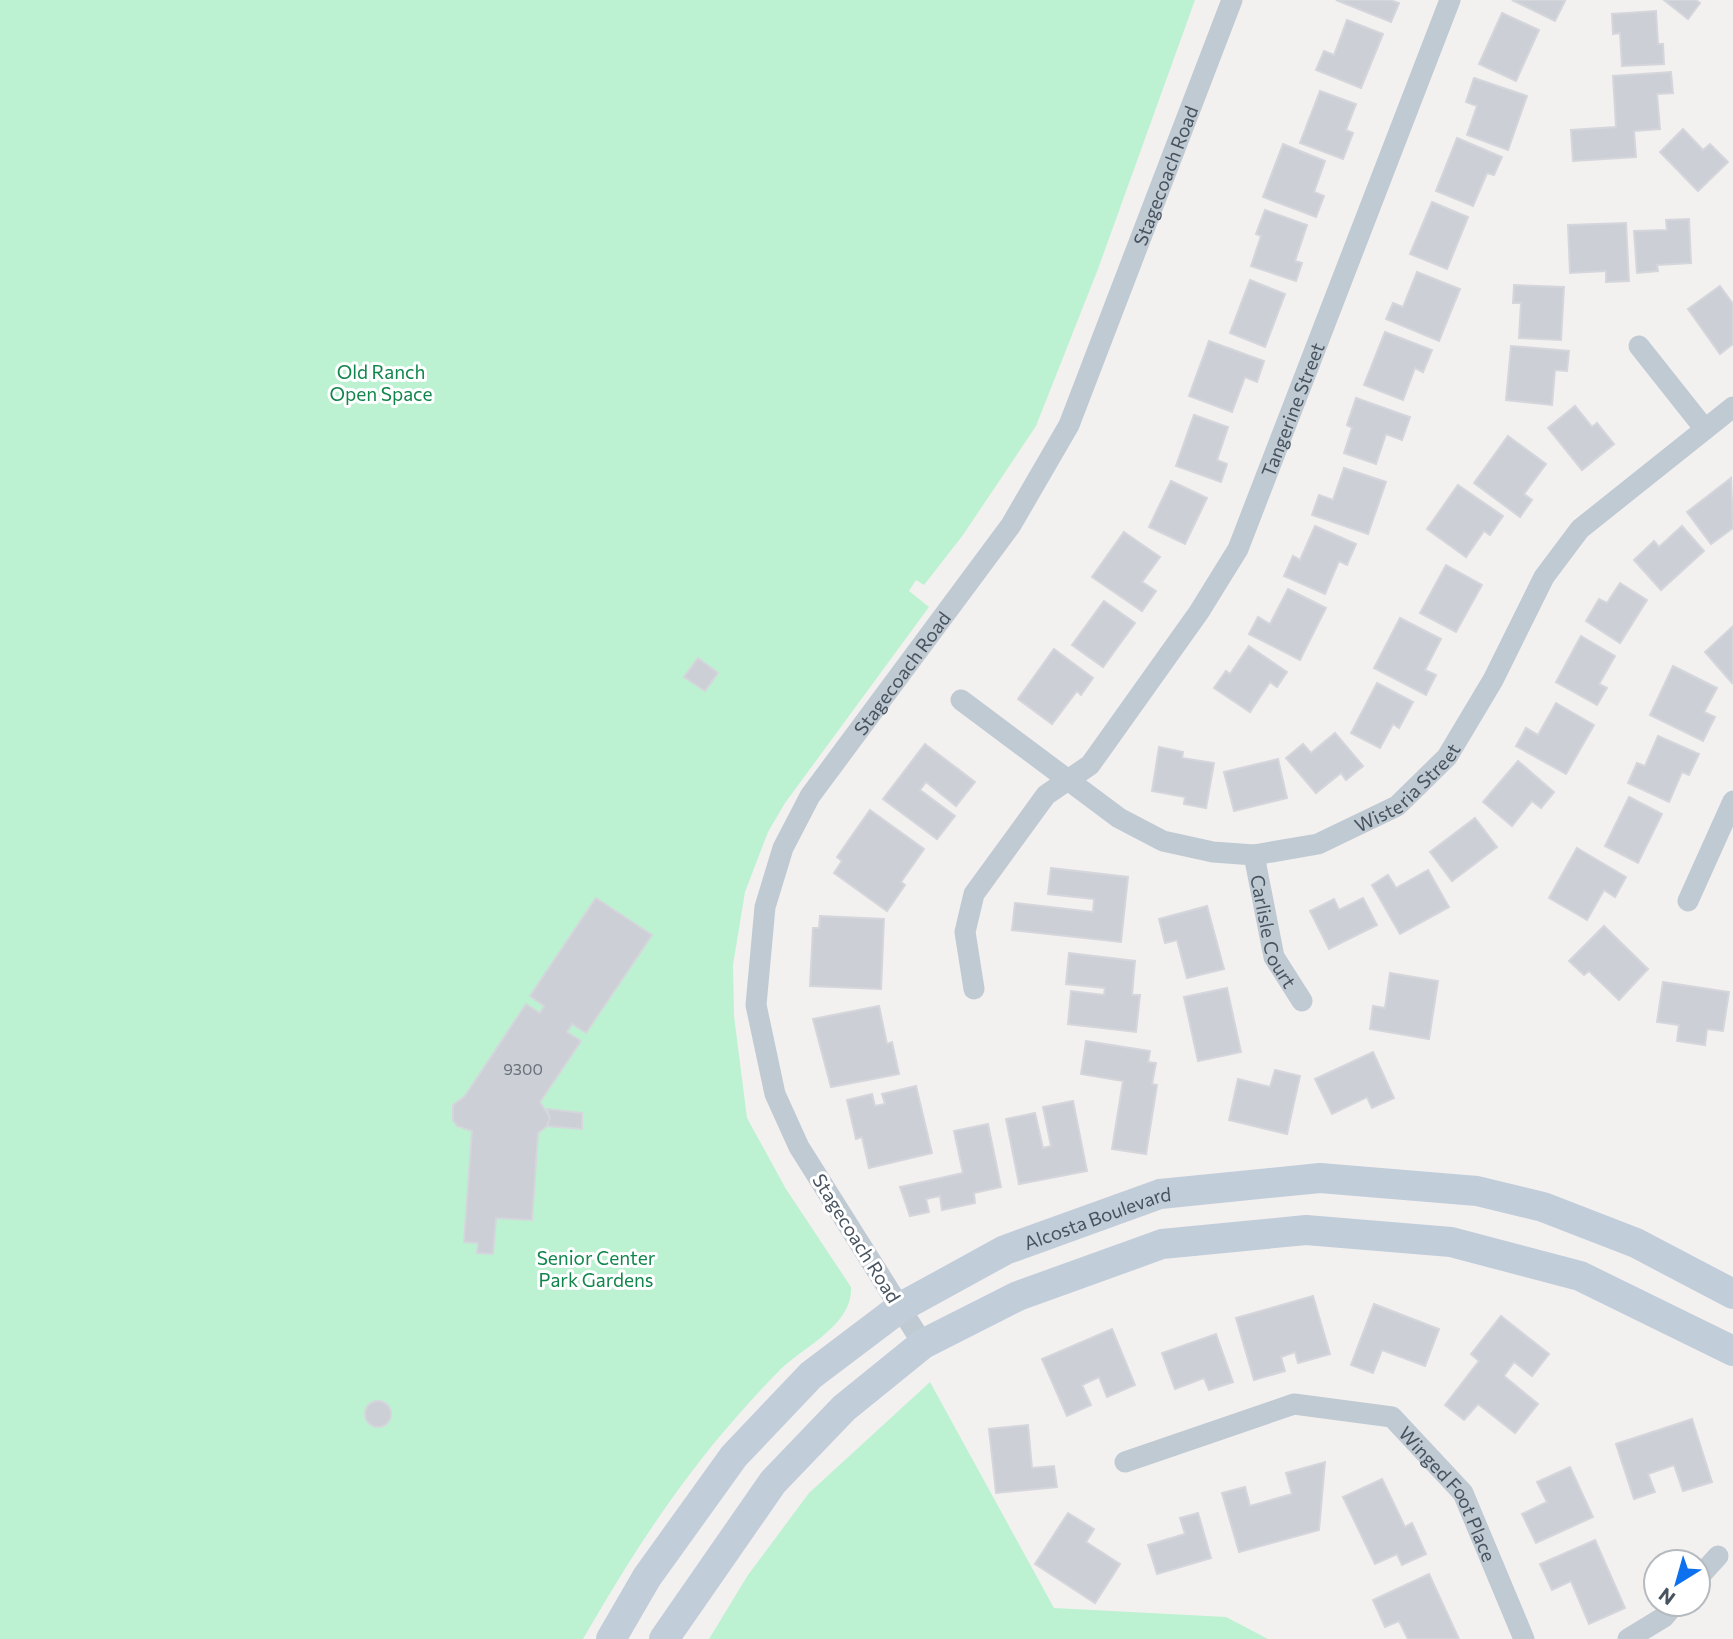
<svg xmlns="http://www.w3.org/2000/svg" width="1733" height="1639" viewBox="0 0 1733 1639" font-family="Commissioner,sans-serif">
	<style>
		.green { fill: #bcf2d1 }
		.building { fill: #cccfd5; stroke: #d4d6dc; stroke-width: 2 }
		.lines { fill: none; stroke-linecap: round; stroke-linejoin: round }
		.minor { stroke: #c0cad3; stroke-width: 21 }
		.secondary { stroke: #c2cdda; stroke-width: 30 }
		.labels { text-anchor: middle; dominant-baseline: central; stroke-width: 6; stroke-linejoin: round; paint-order: stroke }
		.number-label { font-size: 16px; fill: #68727c }
		.street-label { font-size: 19px; fill: #47535f; stroke: #fff }
		.park-label { font-size: 19px; fill: #11864c; stroke: #fff }
	</style>
	<rect width="100%" height="100%" fill="#f3f0f0"/>
	<g class="green">
		<path d="M0,0H1195L1098,269L1036,426L963,535L924,585L916,580L909,591L929,607L785,803L768,832L745,892L733,965L734,1016L747,1118L786,1189L851,1287C853,1326 802,1347 778,1372C695,1457 642,1537 583,1639H0Z"/>
		<polygon points="930,1382 1054,1608 1226,1617 1268,1639 709,1639 748,1575 809,1493"/>
	</g>
	<g class="building">
		<polygon points="1336,0 1390,0 1399,3 1391,22"/>
		<polygon points="1512,0 1562,0 1565,1 1555,21"/>
		<polygon points="1664,0 1696,0 1700,3 1688,19"/>
		<polygon points="1656,11 1658,44 1663,44 1664,64 1622,66 1620,33 1613,34 1612,14"/>
		<polygon points="1502,13 1539,30 1516,81 1479,64"/>
		<polygon points="1347,20 1383,34 1361,88 1316,70 1324,51 1334,55"/>
		<polygon points="1671,72 1673,93 1657,94 1660,129 1634,131 1636,157 1573,161 1571,130 1616,127 1613,76"/>
		<polygon points="1474,78 1527,96 1508,150 1467,135 1477,106 1466,102"/>
		<polygon points="1320,91 1356,104 1346,130 1353,133 1343,159 1300,143"/>
		<polygon points="1683,129 1703,150 1710,144 1728,162 1698,191 1660,152"/>
		<polygon points="1457,138 1502,157 1494,175 1487,173 1473,206 1436,191"/>
		<polygon points="1283,144 1325,161 1314,192 1324,196 1316,217 1263,197"/>
		<polygon points="1432,202 1468,217 1447,269 1410,254"/>
		<polygon points="1265,210 1307,225 1295,261 1302,263 1296,281 1251,266 1261,236 1256,234"/>
		<polygon points="1689,219 1691,263 1657,265 1658,271 1637,273 1634,231 1667,230 1666,220"/>
		<polygon points="1626,223 1629,281 1606,282 1606,271 1570,273 1568,225"/>
		<polygon points="1417,272 1460,289 1439,341 1386,319 1393,303 1403,307"/>
		<polygon points="1250,280 1285,294 1265,347 1230,333"/>
		<polygon points="1514,285 1564,287 1561,340 1519,338 1521,303 1513,303"/>
		<polygon points="1720,286 1733,304 1733,344 1720,354 1688,309"/>
		<polygon points="1385,332 1432,350 1423,372 1415,368 1403,400 1364,385"/>
		<polygon points="1209,341 1264,361 1257,382 1245,377 1232,412 1189,396"/>
		<polygon points="1511,346 1569,351 1567,371 1555,370 1552,405 1506,400"/>
		<polygon points="1356,398 1410,417 1402,440 1386,434 1376,464 1344,453 1352,428 1347,425"/>
		<polygon points="1575,406 1592,427 1597,423 1614,444 1582,470 1548,428"/>
		<polygon points="1194,415 1228,427 1217,460 1227,464 1221,482 1176,466"/>
		<polygon points="1508,436 1546,464 1524,494 1532,500 1520,517 1474,483"/>
		<polygon points="1344,468 1386,482 1368,534 1312,515 1319,495 1333,500"/>
		<polygon points="1731,478 1733,528 1711,544 1687,512"/>
		<polygon points="1171,481 1207,498 1185,544 1149,527"/>
		<polygon points="1458,485 1503,516 1490,535 1484,531 1466,557 1427,529"/>
		<polygon points="1315,526 1356,544 1347,565 1339,561 1325,594 1284,576 1293,556 1300,560"/>
		<polygon points="1682,526 1704,551 1661,590 1634,560 1654,541 1659,547"/>
		<polygon points="1124,532 1160,557 1142,582 1156,591 1142,611 1092,577"/>
		<polygon points="1446,565 1482,585 1456,632 1420,613"/>
		<polygon points="1620,583 1647,600 1620,643 1586,621 1599,599 1607,603"/>
		<polygon points="1288,589 1326,608 1300,660 1249,634 1258,617 1270,624"/>
		<polygon points="1104,601 1135,623 1103,667 1072,645"/>
		<polygon points="1400,618 1441,639 1425,670 1436,675 1426,695 1374,668"/>
		<polygon points="1733,626 1733,682 1732,683 1705,652"/>
		<polygon points="1581,636 1615,656 1599,684 1607,688 1597,705 1556,682"/>
		<polygon points="1249,646 1287,672 1277,687 1270,682 1250,712 1214,688 1226,671 1230,674"/>
		<polygon points="1054,649 1093,678 1081,695 1077,691 1052,724 1018,699"/>
		<polygon points="698,658 718,673 705,691 684,677"/>
		<polygon points="1673,666 1717,688 1704,712 1715,717 1703,741 1650,715"/>
		<polygon points="1377,683 1413,702 1399,728 1393,724 1380,748 1351,733"/>
		<polygon points="1556,703 1594,725 1566,774 1516,746 1526,728 1538,735"/>
		<polygon points="1335,733 1363,766 1346,780 1341,773 1316,793 1286,758 1303,744 1311,753"/>
		<polygon points="1658,736 1699,754 1689,775 1682,772 1669,802 1628,783 1637,763 1645,766"/>
		<polygon points="925,744 975,782 956,806 926,782 920,790 955,816 937,839 883,799"/>
		<polygon points="1159,747 1183,752 1182,758 1214,763 1206,808 1184,804 1185,797 1152,791"/>
		<polygon points="1278,759 1287,798 1234,811 1224,772"/>
		<polygon points="1518,761 1554,792 1541,808 1532,801 1512,826 1483,802"/>
		<polygon points="1629,797 1662,814 1638,863 1605,846"/>
		<polygon points="870,810 924,849 901,882 905,885 887,911 834,873 842,861 837,857"/>
		<polygon points="1475,818 1497,847 1452,881 1430,852"/>
		<polygon points="1577,848 1626,877 1615,897 1604,890 1587,920 1549,898"/>
		<polygon points="1051,868 1128,877 1121,942 1012,930 1015,903 1093,912 1094,899 1048,894"/>
		<polygon points="1428,870 1449,907 1400,934 1372,885 1388,875 1396,888"/>
		<polygon points="596,898 652,935 586,1033 572,1024 567,1032 581,1041 540,1102 550,1118 547,1126 538,1133 532,1220 496,1218 493,1254 477,1253 478,1243 464,1242 472,1131 457,1126 453,1120 453,1105 465,1096 526,1004 540,1013 544,1006 530,996"/>
		<polygon points="1363,898 1377,925 1329,949 1310,911 1334,899 1339,910"/>
		<polygon points="1207,906 1224,969 1187,978 1177,940 1165,943 1159,919"/>
		<polygon points="820,916 884,919 881,989 810,986 813,928 819,928"/>
		<polygon points="1604,926 1648,969 1619,1000 1589,971 1584,975 1569,961"/>
		<polygon points="1069,953 1135,961 1132,995 1140,995 1136,1032 1068,1024 1071,991 1104,995 1105,988 1066,984"/>
		<polygon points="1390,973 1438,981 1429,1039 1370,1029 1373,1006 1385,1008"/>
		<polygon points="1663,982 1729,992 1723,1031 1707,1029 1705,1045 1677,1041 1679,1025 1657,1022"/>
		<polygon points="1227,988 1241,1052 1198,1061 1184,997"/>
		<polygon points="879,1006 887,1044 892,1042 899,1074 831,1087 813,1019"/>
		<polygon points="1086,1041 1150,1051 1148,1062 1156,1063 1152,1084 1157,1085 1146,1154 1112,1149 1123,1081 1081,1074"/>
		<polygon points="1373,1052 1394,1098 1372,1108 1367,1097 1332,1114 1315,1079"/>
		<polygon points="1275,1070 1300,1076 1287,1134 1229,1120 1238,1079 1270,1087"/>
		<polygon points="916,1086 932,1153 869,1168 862,1137 856,1139 847,1100 872,1094 875,1106 885,1104 882,1094"/>
		<polygon points="1073,1101 1087,1171 1019,1184 1006,1119 1035,1113 1043,1148 1051,1146 1043,1107"/>
		<polygon points="547,1109 582,1113 582,1129 547,1126 550,1118"/>
		<polygon points="988,1124 1001,1187 974,1193 975,1203 942,1210 940,1196 926,1199 929,1212 910,1216 900,1187 963,1173 954,1131"/>
		<polygon points="1313,1296 1330,1354 1298,1363 1295,1352 1281,1357 1285,1371 1254,1380 1236,1318"/>
		<polygon points="1374,1304 1439,1329 1425,1366 1382,1350 1373,1373 1351,1365"/>
		<polygon points="1501,1316 1549,1354 1532,1376 1514,1362 1504,1376 1538,1404 1515,1433 1478,1404 1464,1420 1445,1405 1479,1361 1471,1354"/>
		<polygon points="1112,1329 1135,1385 1107,1397 1099,1377 1082,1385 1091,1405 1067,1416 1042,1359"/>
		<polygon points="1216,1334 1233,1382 1209,1390 1204,1378 1175,1389 1162,1353"/>
		<circle cx="378" cy="1414" r="13"/>
		<polygon points="1692,1419 1712,1482 1683,1491 1674,1465 1648,1474 1655,1492 1634,1499 1616,1444"/>
		<polygon points="1028,1425 1032,1468 1054,1466 1057,1487 996,1493 989,1429"/>
		<polygon points="1325,1462 1319,1530 1239,1552 1222,1493 1245,1487 1250,1506 1292,1494 1286,1473"/>
		<polygon points="1570,1467 1593,1517 1536,1543 1522,1514 1547,1502 1537,1482"/>
		<polygon points="1382,1479 1405,1527 1412,1523 1426,1554 1402,1565 1397,1554 1375,1564 1343,1497"/>
		<polygon points="1068,1513 1094,1529 1086,1542 1120,1564 1095,1603 1035,1564"/>
		<polygon points="1198,1513 1211,1558 1157,1574 1148,1545 1185,1534 1180,1518"/>
		<polygon points="1595,1540 1625,1608 1589,1624 1571,1581 1552,1590 1540,1564"/>
		<polygon points="1429,1574 1459,1639 1408,1639 1399,1621 1385,1627 1373,1600"/>
	</g>
	<g class="lines">
		<g class="minor">
			<polyline points="1639,346 1704,428"/>
			<path id="s1" d="M961,700L1119,818L1163,841L1213,852L1254,855L1318,844L1397,806L1447,757L1493,680L1544,577L1580,529L1733,407"/>
			<path id="s2" d="M1254,855L1274,957L1302,1001"/>
			<polyline points="1688,901 1733,801"/>
			<path id="s3" d="M974,989L965,932L974,894L1046,795L1090,765L1199,612L1238,549L1450,0"/>
			<path id="s4" d="M923,1344L799,1147L775,1094L756,1005L765,907L783,848L810,796L1011,525L1069,425L1232,0"/>
			<path id="s5" d="M1125,1462L1294,1404L1392,1417L1463,1493L1524,1639"/>
			<polyline points="1698,1578 1718,1556"/>
			<polyline points="1628,1639 1664,1617 1675,1604"/>
		</g>
		<g class="secondary">
			<path id="s6" d="M611,1639L647,1577L734,1456L811,1375L901,1307L1005,1250L1160,1194L1320,1178L1477,1191L1543,1207L1636,1243L1733,1294"/>
			<polyline points="664,1639 773,1482 844,1408 923,1344 1018,1296 1162,1244 1306,1230 1451,1242 1580,1276 1733,1351"/>
		</g>
	</g>
	<g class="labels">
		<g class="number-label">
			<text x="523" y="1068">9300</text>
		</g>
		<g class="street-label">
			<text stroke="none"><textPath href="#s4" startOffset="1321">Stagecoach Road</textPath></text>
			<text stroke="none"><textPath href="#s3" startOffset="684">Tangerine Street</textPath></text>
			<text stroke="none"><textPath href="#s4" startOffset="754">Stagecoach Road</textPath></text>
			<text stroke="none"><textPath href="#s1" startOffset="511">Wisteria Street</textPath></text>
			<text stroke="none"><textPath href="#s2" startOffset="79">Carlisle Court</textPath></text>
			<text stroke="none"><textPath href="#s6" startOffset="662">Alcosta Boulevard</textPath></text>
			<text transform="translate(857 1238) rotate(58)">Stagecoach Road</text>
			<text stroke="none"><textPath href="#s5" startOffset="374">Winged Foot Place</textPath></text>
		</g>
		<g class="park-label">
			<text x="381" y="371">Old Ranch<tspan x="381" dy="22">Open Space</tspan></text>
			<text x="596" y="1257">Senior Center<tspan x="596" dy="22">Park Gardens</tspan></text>
		</g>
	</g>
	<g transform="translate(1677 1583) rotate(217)"><circle r="33" fill="#ffffff" stroke="#b5babf" stroke-width="2"/>
	<path d="M0-5L12 26L0 18L-12 26Z" fill="#0d70ef"/>
	<text y="-10" font-size="19" font-weight="bold" text-anchor="middle" fill="#47535f">N</text>
	</g>
</svg>
